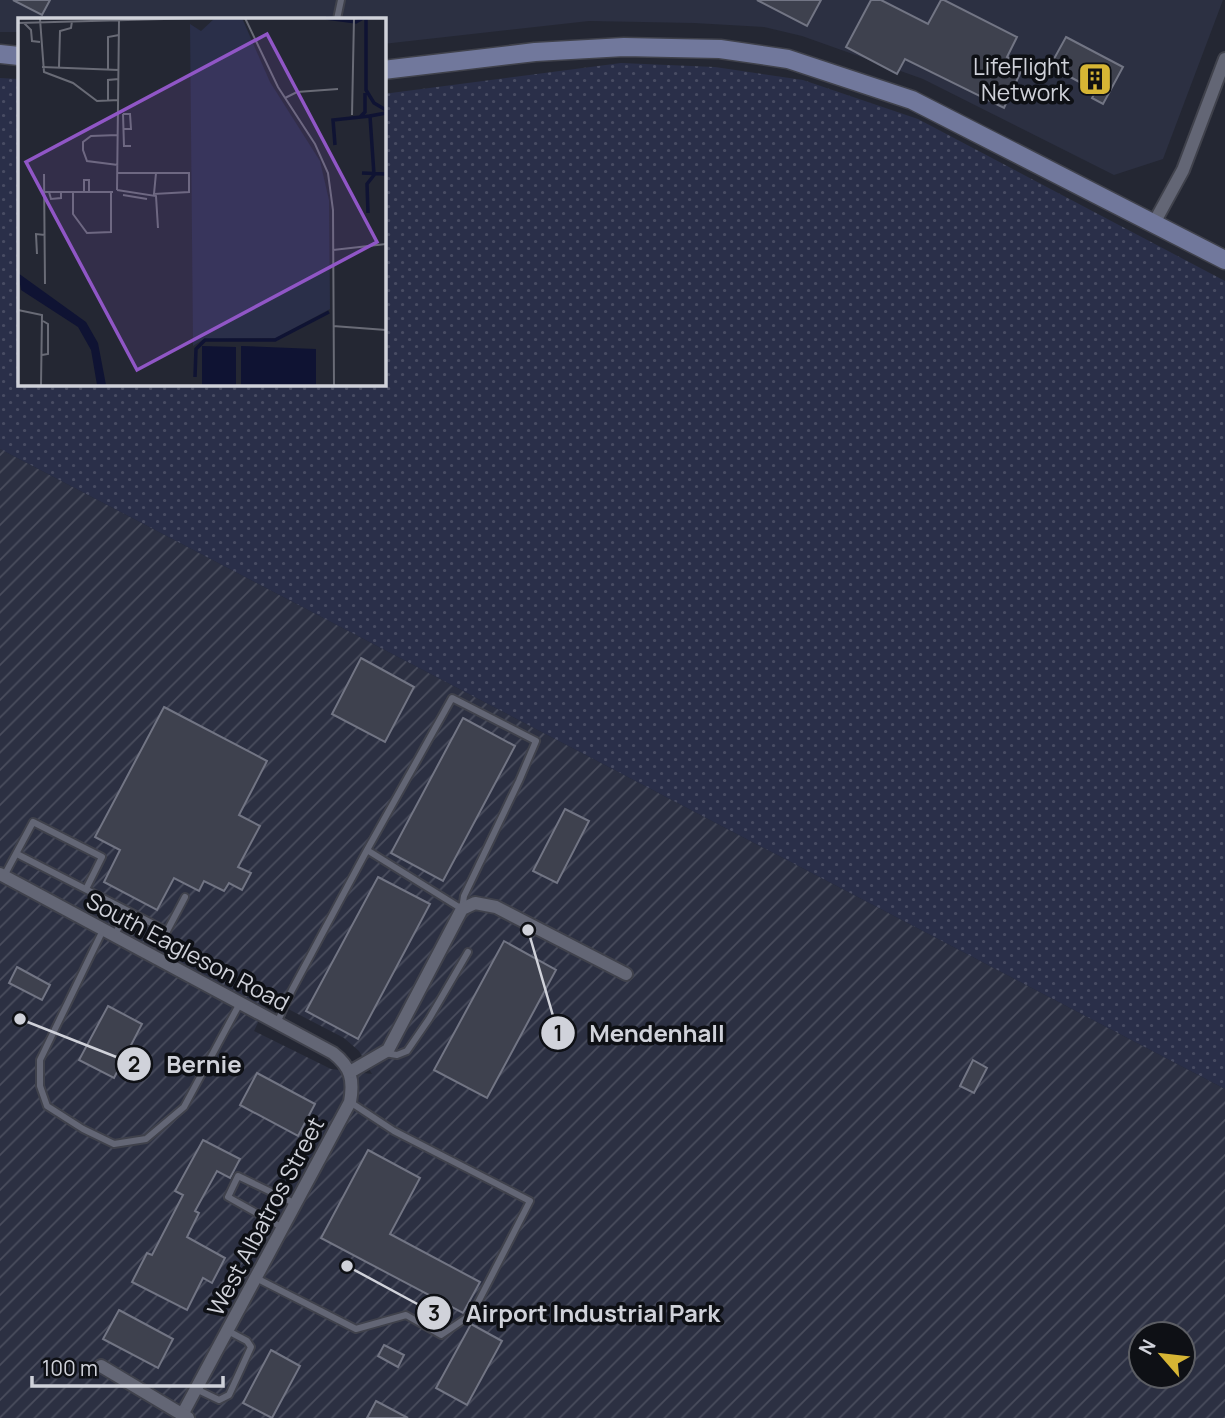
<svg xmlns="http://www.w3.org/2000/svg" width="1225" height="1418" viewBox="0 0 1225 1418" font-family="Manrope,sans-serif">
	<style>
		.built { fill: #2c3042 }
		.industrial { fill: url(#industrial-furrows); fill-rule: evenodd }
		.green { fill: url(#green-dots) }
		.building { fill: #3e414e; stroke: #727584; stroke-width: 2 }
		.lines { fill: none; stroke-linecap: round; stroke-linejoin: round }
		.lane-casing { stroke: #40424c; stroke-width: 10 }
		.street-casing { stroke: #40424c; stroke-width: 16 }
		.secondary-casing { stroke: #40424c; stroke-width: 21 }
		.lane { stroke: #636675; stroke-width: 6 }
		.street { stroke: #636675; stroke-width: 12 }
		.secondary { stroke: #71789c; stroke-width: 18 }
		.labels { text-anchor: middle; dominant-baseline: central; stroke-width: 7; stroke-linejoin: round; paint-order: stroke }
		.poi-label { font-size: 23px; fill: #d0d2da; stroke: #0e1015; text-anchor: end }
		.street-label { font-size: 23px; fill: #d0d2da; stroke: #0e1015 }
		.inset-river { fill: none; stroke: #0f1333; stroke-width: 3.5 }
		.inset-road { fill: none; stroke: #696b76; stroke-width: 2 }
		.view { fill: #9056c6; fill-opacity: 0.15; stroke: #9056c6; stroke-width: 3.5 }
		.inset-edge { fill: none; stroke: #d0d2da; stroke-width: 3.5 }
		.leader { fill: none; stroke: #d0d2da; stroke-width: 2.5 }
		.callout-dot { fill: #d0d2da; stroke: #0e1015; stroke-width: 2.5 }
		.mark-label { font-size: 21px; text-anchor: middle; font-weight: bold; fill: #111 }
		.callout-label { font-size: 24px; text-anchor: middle; font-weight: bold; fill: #d0d2da; stroke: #0e1015; stroke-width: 7; stroke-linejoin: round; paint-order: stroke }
	</style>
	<defs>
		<pattern id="industrial-furrows" width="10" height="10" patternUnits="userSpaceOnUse" patternTransform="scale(1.75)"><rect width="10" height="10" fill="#2c3042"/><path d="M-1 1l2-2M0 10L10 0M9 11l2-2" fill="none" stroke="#4a4d5d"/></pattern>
		<pattern id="green-dots" width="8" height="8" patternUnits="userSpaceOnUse" patternTransform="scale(1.75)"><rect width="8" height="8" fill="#2a2f49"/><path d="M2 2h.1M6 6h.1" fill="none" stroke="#484c63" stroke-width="1.8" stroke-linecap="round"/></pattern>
	</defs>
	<rect width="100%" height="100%" fill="#242733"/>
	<polygon class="built" points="0,0 1223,0 1163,159 1114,175 923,79 802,36 764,27 694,23 589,21 383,44 383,19 19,19 19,32 0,32"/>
	<path class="industrial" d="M0,449L1225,1089V1418H0ZM269,999L344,1038L359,1051L372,1074L331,1069L254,1031ZM1141,1334H1183V1376H1141Z"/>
	<polygon class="green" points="621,63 715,67 803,80 918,119 1225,281 1225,1089 0,449 0,78 19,79 19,383 383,383 383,94"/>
	<g class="building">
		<polygon points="13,0 50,0 42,15"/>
		<polygon points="757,0 821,0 807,26"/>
		<polygon points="871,0 881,0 928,24 941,0 944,0 1017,37 1007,57 1024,65 1004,108 905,59 897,74 846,47"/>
		<polygon points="1066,37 1123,67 1103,104 1092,98 1096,91 1050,66"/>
		<polygon points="361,658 414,687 385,742 332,714"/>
		<polygon points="164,707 267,761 239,815 260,826 238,867 251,873 242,890 229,883 224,891 204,881 199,891 174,878 157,910 104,882 120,850 95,837"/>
		<polygon points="463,718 515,746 443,881 391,853"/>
		<polygon points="565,809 589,821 557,883 533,871"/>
		<polygon points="378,877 430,904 358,1039 306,1011"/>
		<polygon points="504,941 556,970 487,1098 434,1070"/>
		<polygon points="17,967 50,985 42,1000 9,983"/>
		<polygon points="108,1006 142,1024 114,1078 79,1060"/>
		<polygon points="973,1060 987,1068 974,1093 960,1086"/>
		<polygon points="257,1073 315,1104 298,1136 240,1105"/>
		<polygon points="203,1140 240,1159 230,1178 217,1171 195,1211 199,1213 187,1237 225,1258 212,1283 203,1278 187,1310 132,1282 147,1253 152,1255 183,1195 175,1191"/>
		<polygon points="368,1150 420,1178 390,1234 480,1282 463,1313 321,1238"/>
		<polygon points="119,1310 173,1339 158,1368 103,1339"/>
		<polygon points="471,1324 502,1341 467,1405 436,1388"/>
		<polygon points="384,1345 404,1355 398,1367 378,1356"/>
		<polygon points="271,1350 300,1366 272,1418 243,1403"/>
		<polygon points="376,1401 408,1418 367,1418"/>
	</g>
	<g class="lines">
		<g class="lane-casing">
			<g id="lane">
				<polyline points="337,19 341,0"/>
				<polyline points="17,854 167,931 185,897"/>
				<polyline points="4,876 33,822 102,857 86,889"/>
				<polyline points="103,930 40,1060 40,1086 47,1106 83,1129 114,1144 146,1139 184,1107 240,1003"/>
				<polyline points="114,936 128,911"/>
				<polyline points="277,1023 292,990 367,850 452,698 536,741 519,781 464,896 462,909 367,850"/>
				<polyline points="384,1053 397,1055 407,1051 429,1019 468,952"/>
				<polyline points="283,1228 228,1197 238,1176 296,1204"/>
				<polyline points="256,1278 356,1329 406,1315 441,1335 472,1314 530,1201 394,1131 350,1102"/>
				<polyline points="196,1389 219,1400 229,1395 251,1347 247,1341 228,1331"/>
			</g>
		</g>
		<g class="street-casing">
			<g id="street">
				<polyline points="1154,223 1183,170 1225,59"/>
				<path d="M0,874L333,1053C351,1067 354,1080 350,1102L182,1415"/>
				<polyline points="350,1072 388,1050 462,909 475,903 496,907 626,974"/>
				<polyline points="101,1366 188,1418"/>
			</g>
		</g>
		<g class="secondary-casing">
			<g id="secondary">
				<polyline points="0,54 19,56"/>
				<polyline points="383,70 535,52 624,47 720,49 788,59 912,100 1225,260"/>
			</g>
		</g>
		<use href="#lane" class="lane"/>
		<use href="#street" class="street"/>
		<use href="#secondary" class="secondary"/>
	</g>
	<defs>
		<g id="building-square" transform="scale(1.75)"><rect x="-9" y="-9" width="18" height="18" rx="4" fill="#d6b534" stroke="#0e1015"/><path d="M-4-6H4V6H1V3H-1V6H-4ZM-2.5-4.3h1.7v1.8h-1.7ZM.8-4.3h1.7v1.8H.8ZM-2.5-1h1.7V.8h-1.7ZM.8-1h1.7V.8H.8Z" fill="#111"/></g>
	</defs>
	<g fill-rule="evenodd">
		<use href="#building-square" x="1095" y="79"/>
	</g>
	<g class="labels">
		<g class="poi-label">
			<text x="1070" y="66">LifeFlight<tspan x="1070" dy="26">Network</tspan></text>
		</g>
		<g class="street-label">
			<text transform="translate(188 951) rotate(28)">South Eagleson Road</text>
			<text transform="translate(265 1216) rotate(-62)">West Albatros Street</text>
		</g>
	</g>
	<g transform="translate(18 18)">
		<rect width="368" height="368" fill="#242733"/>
		<path d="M197,0H224L252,64L302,143L311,182L312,291L258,320L186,321L175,328L172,6L183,13Z" fill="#2a2f49"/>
		<path d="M0,255L68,304L80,325L88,367H79L73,332L60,309L3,272ZM184,328L218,329V367H184ZM223,328L298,331V367H223Z" fill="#0f1333"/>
		<path class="inset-river" d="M308,0L338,4L345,0M348,0V72L356,85L368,92M342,99L347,94V75M317,127L315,102L352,98M344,155L368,156M350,195L349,166L356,157L352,98L368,95M177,359L178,331L187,322H257L311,294"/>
		<path class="inset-road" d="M227,0L260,69L297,126L310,155L315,192L316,367M22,1L26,54L55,65L79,83L101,82M0,5L183,0M6,5L13,12L14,23L22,24M24,49L101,52M41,49L42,13L53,10L54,3M90,52V19L101,17M267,80L279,74L320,71M90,83V62L101,61M105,96L106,128H113M105,96H112L113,111H106M334,97L336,0M100,147L69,143L65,132V124L73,118L100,117M100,155H171V174L136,176L138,155M26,156L27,266M99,172L101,3M99,172L138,178L140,210M25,174H95M31,174L33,181L43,180V175M55,175V196L69,215L93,214V175M66,175V162H71V175M105,177L129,181M315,232L368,226M19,236L18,216L27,217M0,292L24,297L23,367M315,308L368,312M24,337L30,336V306L25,303"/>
		<path class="view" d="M249,16L359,224L119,352L8,144Z"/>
		<rect width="368" height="368" class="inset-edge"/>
	</g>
	<path class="leader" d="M528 930L558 1033M20 1019L134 1064M347 1266L434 1313"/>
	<g class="callout-dot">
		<circle cx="528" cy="930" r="7"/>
		<circle cx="20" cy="1019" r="7"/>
		<circle cx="347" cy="1266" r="7"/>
		<circle cx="558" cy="1033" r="18"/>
		<circle cx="134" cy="1064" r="18"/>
		<circle cx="434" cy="1313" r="18"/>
	</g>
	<g class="mark-label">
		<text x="558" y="1041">1</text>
		<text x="134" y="1072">2</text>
		<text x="434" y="1321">3</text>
	</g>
	<g class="callout-label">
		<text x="657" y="1042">Mendenhall</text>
		<text x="204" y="1073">Bernie</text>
		<text x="593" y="1322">Airport Industrial Park</text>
	</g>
	<g transform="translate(1162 1355) rotate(298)"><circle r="33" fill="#0e1015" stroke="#5c5e64" stroke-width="2"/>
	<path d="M0-5L12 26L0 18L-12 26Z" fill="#d6b534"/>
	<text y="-10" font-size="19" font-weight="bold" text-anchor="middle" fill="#d0d2da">N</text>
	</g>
	<path d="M32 1376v10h191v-10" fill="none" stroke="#d0d2da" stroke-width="3.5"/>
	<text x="42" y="1376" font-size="21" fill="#d0d2da" stroke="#0e1015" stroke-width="5" paint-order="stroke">100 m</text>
</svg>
